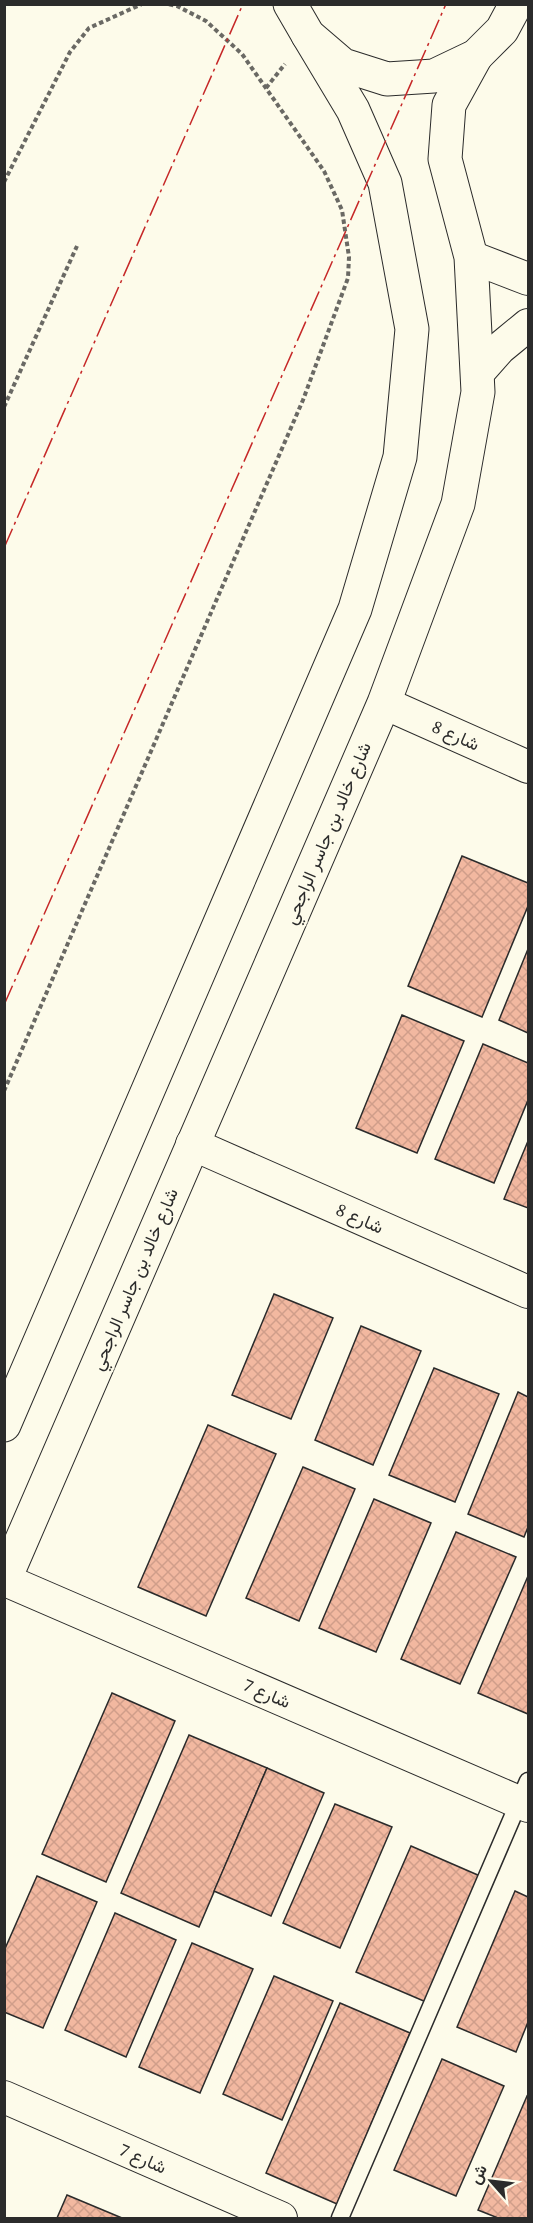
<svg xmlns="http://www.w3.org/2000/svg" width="533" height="2223" viewBox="0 0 533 2223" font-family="'Source Serif 4',Vazirmatn,serif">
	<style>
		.building { fill: url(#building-cross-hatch); stroke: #2b2b2b; stroke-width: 1.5 }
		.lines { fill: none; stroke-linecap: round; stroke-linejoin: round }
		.lane-casing { stroke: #2b2b2b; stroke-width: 19 }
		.street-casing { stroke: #2b2b2b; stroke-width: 34 }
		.secondary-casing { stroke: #2b2b2b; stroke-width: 35 }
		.path { stroke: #6a6964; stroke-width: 4; stroke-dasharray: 4.5 3; stroke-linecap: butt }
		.lane { stroke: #fdfbea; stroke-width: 16 }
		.street { stroke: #fdfbea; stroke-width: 32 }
		.secondary { stroke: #fdfbea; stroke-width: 33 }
		.power { stroke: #c62828; stroke-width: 1.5; stroke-dasharray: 21 4.5 3 4.5; stroke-linecap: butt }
		.labels { text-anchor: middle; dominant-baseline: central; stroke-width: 4.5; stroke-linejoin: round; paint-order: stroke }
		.street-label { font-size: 18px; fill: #2b2b2b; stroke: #fdfbea }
	</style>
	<defs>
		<pattern id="building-cross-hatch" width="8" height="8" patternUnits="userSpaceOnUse" patternTransform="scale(1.5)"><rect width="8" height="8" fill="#f2b8a0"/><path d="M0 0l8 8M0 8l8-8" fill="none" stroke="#d09e8a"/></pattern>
	</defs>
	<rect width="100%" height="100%" fill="#fdfbea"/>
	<g class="building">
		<polygon points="462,856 528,883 528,906 482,1017 408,986"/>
		<polygon points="528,949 528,1033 499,1020"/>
		<polygon points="402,1015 464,1041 417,1153 356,1128"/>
		<polygon points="483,1044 528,1063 528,1100 494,1183 435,1159"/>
		<polygon points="528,1141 528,1208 504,1199"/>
		<polygon points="274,1294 333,1318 291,1419 232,1395"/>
		<polygon points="361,1326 421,1351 373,1465 315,1440"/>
		<polygon points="434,1368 499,1394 455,1502 389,1475"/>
		<polygon points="518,1392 528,1397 528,1527 524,1537 468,1514"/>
		<polygon points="208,1425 276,1454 206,1616 138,1587"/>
		<polygon points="303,1467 355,1489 299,1621 246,1598"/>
		<polygon points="374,1499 431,1523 376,1652 319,1628"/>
		<polygon points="456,1532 516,1557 460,1684 401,1659"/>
		<polygon points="528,1576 528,1714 478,1693"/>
		<polygon points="112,1693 175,1721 106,1882 42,1854"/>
		<polygon points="189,1735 267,1768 199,1927 121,1893"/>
		<polygon points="267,1768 324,1793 271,1916 214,1891"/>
		<polygon points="335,1804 392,1827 340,1948 283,1923"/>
		<polygon points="411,1846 480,1876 426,2002 356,1972"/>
		<polygon points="37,1876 97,1902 43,2028 4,2012 4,1951"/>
		<polygon points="515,1891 528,1897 528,2022 516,2052 457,2027"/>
		<polygon points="115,1913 176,1940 126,2057 65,2030"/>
		<polygon points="192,1943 253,1969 200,2093 139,2067"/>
		<polygon points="274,1976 333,2001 282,2120 223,2094"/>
		<polygon points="340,2003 410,2033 337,2204 266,2173"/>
		<polygon points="442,2059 504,2086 456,2196 394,2170"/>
		<polygon points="527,2096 528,2097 528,2218 498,2218 478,2210"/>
		<polygon points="67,2195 122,2218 57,2218"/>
	</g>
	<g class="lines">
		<g class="lane-casing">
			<polyline id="lane" points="340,2218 528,1781"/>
		</g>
		<g class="street-casing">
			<g id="street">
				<polyline points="471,257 528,279"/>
				<polyline points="477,374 500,348 528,325"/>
				<polyline points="384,703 528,767"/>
				<polyline points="192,1144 528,1292"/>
				<polyline points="5,1580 528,1806"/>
				<polyline points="4,2097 281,2218"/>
			</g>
		</g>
		<g class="secondary-casing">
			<g id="secondary">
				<polyline points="290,4 308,35 343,65 387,79 434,76 476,56 502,30 516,4"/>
				<polyline points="4,1425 355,609 400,457 412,329 385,183 353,110 308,35"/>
				<polyline points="4,1581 384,703 458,504 478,392 471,257 445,159 449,105 476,56"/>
			</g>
		</g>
		<g class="path">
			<polyline points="266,88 285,64"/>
			<polyline points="4,182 70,52 89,28 142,4"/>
			<polyline points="4,407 77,246"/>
			<polyline points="4,1091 303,400 348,278 349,257 342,210 324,171 242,54 206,21 177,6 167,4"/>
		</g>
		<use href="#lane" class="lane"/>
		<use href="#street" class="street"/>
		<use href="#secondary" class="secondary"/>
		<g class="power">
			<polyline points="4,548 243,4"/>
			<polyline points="4,1005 446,4"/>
		</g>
	</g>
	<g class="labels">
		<g class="street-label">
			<text transform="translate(456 735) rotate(24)">شارع 8</text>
			<text transform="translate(327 833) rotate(-67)">شارع خالد بن جاسر الراجحي</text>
			<text transform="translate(360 1218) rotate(24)">شارع 8</text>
			<text transform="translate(134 1279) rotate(-67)">شارع خالد بن جاسر الراجحي</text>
			<text transform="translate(267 1693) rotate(23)">شارع 7</text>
			<text transform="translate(143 2158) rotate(24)">شارع 7</text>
		</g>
	</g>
	<rect width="533" height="2223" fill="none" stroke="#2b2b2b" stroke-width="12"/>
	<g transform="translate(491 2181) rotate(298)" stroke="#fdfbea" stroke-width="4.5" paint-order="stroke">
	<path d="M0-4.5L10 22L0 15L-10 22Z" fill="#2b2b2b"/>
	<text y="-9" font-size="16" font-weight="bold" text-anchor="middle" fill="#2b2b2b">ش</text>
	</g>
</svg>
